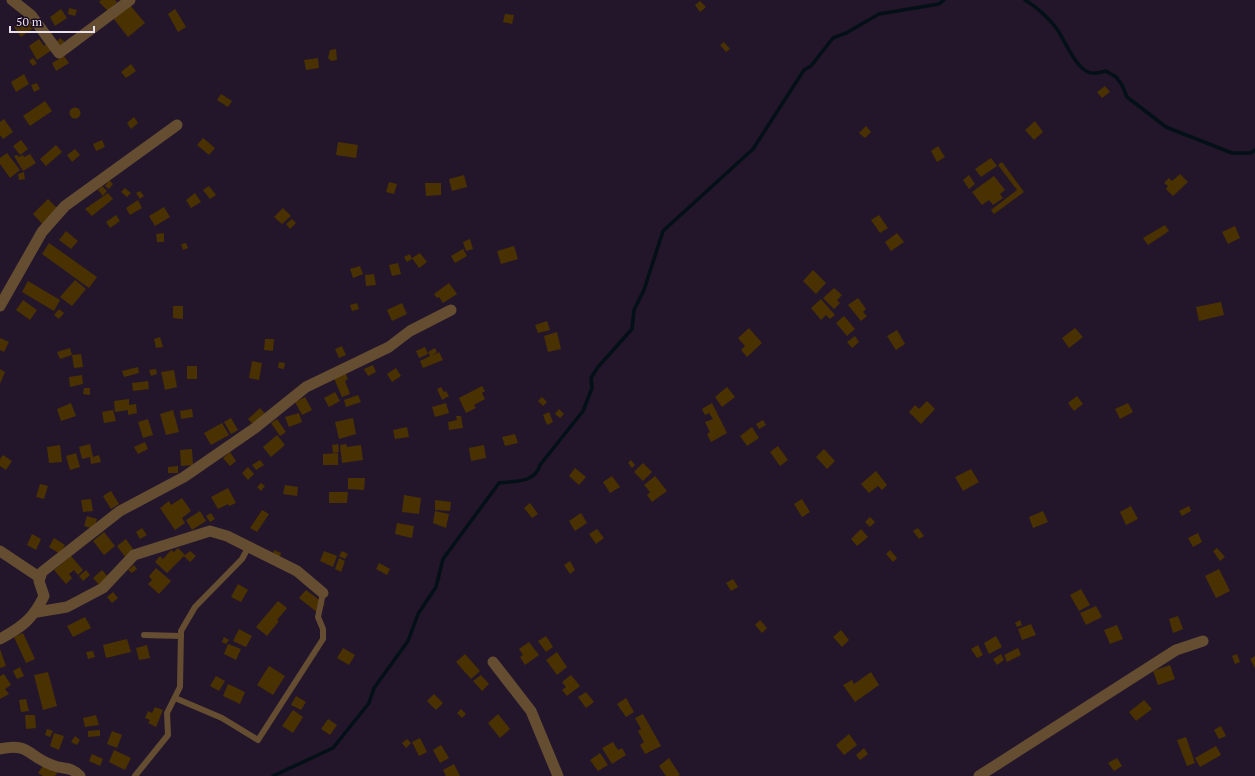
<svg xmlns="http://www.w3.org/2000/svg" width="1255" height="776" viewBox="0 0 1255 776" font-family="'PT Serif',serif">
	<style>
		.lines { fill: none; stroke-linecap: round; stroke-linejoin: round }
		.stream { stroke: #041017; stroke-width: 3.5 }
		.building { fill: #4a3101 }
		.service { stroke: #654d32; stroke-width: 6 }
		.minor { stroke: #654d32; stroke-width: 11 }
	</style>
	<rect width="100%" height="100%" fill="#23162b"/>
	<g class="lines">
		<g class="stream">
			<path d="M1025,0C1038,8 1048,17 1057,29C1065,41 1074,65 1088,72C1094,75 1100,72 1106,71L1116,77L1122,85L1127,97L1166,127L1232,153H1251L1255,150"/>
			<path d="M273,776L333,748L369,703L374,688L408,641L418,614L436,587L443,559L499,483C515,481 535,483 540,465L583,411L592,388L591,378L598,367L632,329L634,310L644,290L663,231L753,149L804,70L811,66L833,38L846,33L879,14L939,4L944,0"/>
		</g>
	</g>
	<g class="building">
		<polygon points="101,0 115,0 117,2 108,11 99,2"/>
		<polygon points="700,1 706,7 700,12 695,5"/>
		<polygon points="130,5 145,23 128,37 113,18"/>
		<polygon points="69,8 77,10 75,16 68,14"/>
		<polygon points="61,9 67,18 55,26 50,17"/>
		<polygon points="175,9 186,27 178,32 168,14"/>
		<polygon points="505,14 514,15 512,24 503,22"/>
		<polygon points="27,17 35,27 21,37 14,27"/>
		<polygon points="60,38 65,42 60,48 55,44"/>
		<polygon points="39,39 44,46 47,43 52,50 37,60 29,46"/>
		<polygon points="724,42 730,49 726,52 720,45"/>
		<polygon points="336,49 337,60 331,61 328,58 330,50"/>
		<polygon points="64,56 69,63 56,71 52,63"/>
		<polygon points="33,58 37,63 33,66 29,61"/>
		<polygon points="318,58 319,68 306,70 304,60"/>
		<polygon points="131,64 136,71 126,78 121,72"/>
		<polygon points="24,74 29,84 16,92 11,82"/>
		<polygon points="37,83 40,89 34,92 31,85"/>
		<polygon points="1105,86 1110,92 1102,98 1097,92"/>
		<polygon points="221,94 232,101 228,107 217,100"/>
		<polygon points="45,101 52,111 30,126 23,116"/>
		<circle cx="75" cy="113" r="5.5"/>
		<polygon points="134,117 138,123 131,129 127,123"/>
		<polygon points="4,119 13,132 3,139 0,135 0,122"/>
		<polygon points="1035,121 1043,132 1034,140 1025,130"/>
		<polygon points="866,126 871,132 865,138 859,133"/>
		<polygon points="203,138 215,148 209,155 197,145"/>
		<polygon points="21,140 28,149 20,155 13,146"/>
		<polygon points="102,140 105,147 96,151 93,144"/>
		<polygon points="338,142 358,145 356,158 336,155"/>
		<polygon points="56,145 62,152 46,166 40,159"/>
		<polygon points="938,146 945,157 937,162 931,151"/>
		<polygon points="75,149 80,155 72,162 67,155"/>
		<polygon points="7,153 20,170 10,178 0,164 0,158"/>
		<polygon points="30,154 36,163 23,171 14,156 17,155 19,157 23,155 24,157"/>
		<polygon points="991,158 997,166 981,177 975,169"/>
		<polygon points="1002,162 1024,192 994,214 991,210 1017,190 998,165"/>
		<polygon points="24,172 25,179 19,180 18,174"/>
		<polygon points="1180,174 1188,182 1173,196 1166,189 1168,186 1164,183 1169,178 1172,181"/>
		<polygon points="464,175 467,187 452,191 449,179"/>
		<polygon points="969,175 975,184 969,189 963,180"/>
		<polygon points="994,176 1005,190 1000,194 1003,198 993,205 989,200 982,205 972,192"/>
		<polygon points="109,180 113,184 109,189 105,186"/>
		<polygon points="389,182 397,184 394,194 386,192"/>
		<polygon points="425,183 441,183 441,195 426,196"/>
		<polygon points="102,186 107,191 103,196 98,190"/>
		<polygon points="209,186 216,195 210,199 203,190"/>
		<polygon points="125,188 131,193 127,197 121,192"/>
		<polygon points="140,191 144,196 140,199 136,193"/>
		<polygon points="108,193 113,199 92,216 85,209"/>
		<polygon points="195,193 201,202 191,208 186,200"/>
		<polygon points="48,199 58,209 44,226 33,214"/>
		<polygon points="138,200 142,208 130,215 126,208"/>
		<polygon points="164,207 170,217 155,226 149,216"/>
		<polygon points="283,208 291,216 282,224 274,217"/>
		<polygon points="116,215 120,221 110,228 106,222"/>
		<polygon points="879,215 888,228 880,233 871,220"/>
		<polygon points="292,219 296,223 290,229 286,224"/>
		<polygon points="1165,225 1169,231 1148,245 1143,238"/>
		<polygon points="1235,226 1240,238 1228,244 1222,232"/>
		<polygon points="66,231 78,241 71,249 59,240"/>
		<polygon points="164,233 164,242 157,242 156,234"/>
		<polygon points="897,233 904,242 891,251 885,242"/>
		<polygon points="470,239 473,249 466,251 463,242"/>
		<polygon points="49,243 97,277 89,288 42,254"/>
		<polygon points="186,243 188,248 183,250 181,244"/>
		<polygon points="514,246 518,259 501,264 497,251"/>
		<polygon points="463,249 467,256 455,263 451,256"/>
		<polygon points="420,253 427,262 419,268 412,258"/>
		<polygon points="410,254 412,259 407,262 404,257"/>
		<polygon points="398,263 401,274 392,276 389,265"/>
		<polygon points="360,266 363,274 353,278 350,269"/>
		<polygon points="813,270 826,283 816,294 803,281"/>
		<polygon points="374,274 376,285 366,286 365,275"/>
		<polygon points="75,280 86,289 72,306 60,297"/>
		<polygon points="28,281 60,300 54,311 22,292"/>
		<polygon points="449,283 457,294 443,303 439,297 437,298 434,294"/>
		<polygon points="834,288 842,295 837,300 840,303 834,309 823,298"/>
		<polygon points="858,298 866,309 863,312 867,316 861,321 848,305"/>
		<polygon points="821,299 835,315 830,319 826,315 821,320 811,308"/>
		<polygon points="23,300 37,310 30,320 16,310"/>
		<polygon points="1221,302 1224,315 1199,321 1196,307"/>
		<polygon points="357,303 359,309 352,311 350,305"/>
		<polygon points="402,303 407,314 392,321 387,310"/>
		<polygon points="173,306 183,306 183,319 173,318"/>
		<polygon points="59,309 64,313 59,319 54,315"/>
		<polygon points="844,316 855,329 847,336 836,323"/>
		<polygon points="547,321 550,330 538,333 535,325"/>
		<polygon points="749,328 762,343 747,357 741,350 745,346 738,338"/>
		<polygon points="1075,328 1083,337 1069,348 1062,338"/>
		<polygon points="897,330 905,344 896,350 887,336"/>
		<polygon points="557,332 561,349 548,352 544,336"/>
		<polygon points="855,336 859,342 852,348 847,342"/>
		<polygon points="160,337 163,347 156,348 154,339"/>
		<polygon points="0,338 9,342 4,352 0,350"/>
		<polygon points="265,339 274,339 273,351 264,350"/>
		<polygon points="342,346 346,355 339,358 335,349"/>
		<polygon points="425,347 428,354 419,358 416,351"/>
		<polygon points="70,348 72,355 60,359 57,352"/>
		<polygon points="435,348 437,352 432,356 439,352 443,360 423,368 420,361 430,356 428,352"/>
		<polygon points="81,354 83,367 74,368 72,355"/>
		<polygon points="252,361 262,363 259,380 249,378"/>
		<polygon points="279,362 285,363 284,369 278,368"/>
		<polygon points="373,365 376,372 368,376 364,369"/>
		<rect x="187" y="366" width="10" height="13"/>
		<polygon points="138,367 139,373 124,377 122,371"/>
		<polygon points="396,368 401,376 392,382 387,374"/>
		<polygon points="0,369 5,372 0,384"/>
		<polygon points="156,369 157,374 151,376 149,370"/>
		<polygon points="174,370 177,387 165,390 161,372"/>
		<polygon points="345,372 348,379 345,381 350,394 342,397 333,376"/>
		<polygon points="82,375 83,384 70,387 69,377"/>
		<polygon points="148,381 149,389 133,391 132,383"/>
		<polygon points="482,386 485,391 482,393 485,399 474,405 476,408 466,413 459,398"/>
		<polygon points="441,387 444,392 446,391 449,396 442,400 437,389"/>
		<polygon points="727,387 735,397 722,407 715,397"/>
		<polygon points="84,388 90,388 90,395 83,394"/>
		<polygon points="335,392 340,401 329,407 324,398"/>
		<polygon points="358,395 361,402 346,407 344,400"/>
		<polygon points="1077,396 1083,404 1074,411 1068,403"/>
		<polygon points="305,397 312,410 302,415 295,402"/>
		<polygon points="542,397 547,402 543,406 538,401"/>
		<polygon points="129,399 129,405 136,404 137,413 128,415 128,410 115,412 114,401"/>
		<polygon points="927,401 935,409 921,424 909,412 915,405 919,409"/>
		<polygon points="71,403 76,416 61,421 57,409"/>
		<polygon points="446,403 449,413 435,417 432,407"/>
		<polygon points="712,403 727,433 711,442 707,434 710,432 705,422 713,419 709,413 705,415 702,409"/>
		<polygon points="1128,403 1133,412 1120,419 1115,409"/>
		<polygon points="260,408 267,416 255,427 248,419"/>
		<polygon points="192,409 193,417 181,419 180,411"/>
		<polygon points="559,409 564,414 560,418 555,414"/>
		<polygon points="113,410 116,421 104,423 102,412"/>
		<polygon points="173,410 179,432 166,435 160,414"/>
		<polygon points="549,412 553,422 547,425 543,415"/>
		<polygon points="299,413 302,422 289,427 285,417"/>
		<polygon points="456,416 461,416 463,428 449,430 448,422 457,420"/>
		<polygon points="231,418 238,430 231,434 224,422"/>
		<polygon points="353,418 356,434 339,439 335,422"/>
		<polygon points="148,419 153,435 143,438 138,422"/>
		<polygon points="277,419 286,432 280,436 271,423"/>
		<polygon points="763,420 766,425 759,429 756,424"/>
		<polygon points="222,423 229,435 211,445 204,433"/>
		<polygon points="407,427 409,437 395,439 393,430"/>
		<polygon points="752,427 759,438 747,446 740,436"/>
		<polygon points="515,434 518,443 505,446 502,437"/>
		<polygon points="277,435 285,445 271,457 263,447"/>
		<polygon points="145,442 148,449 138,454 134,447"/>
		<polygon points="90,444 93,457 99,455 101,462 91,464 90,457 82,459 79,447"/>
		<polygon points="338,444 339,452 333,453 332,445"/>
		<polygon points="346,444 347,447 361,445 363,460 342,463 340,445"/>
		<polygon points="60,445 62,462 49,463 47,447"/>
		<polygon points="484,445 486,458 471,461 469,448"/>
		<polygon points="778,446 788,460 780,466 770,452"/>
		<polygon points="192,449 193,465 181,466 180,450"/>
		<polygon points="824,449 835,461 827,469 816,457"/>
		<polygon points="230,452 236,461 230,466 223,458"/>
		<polygon points="76,453 80,467 70,470 66,456"/>
		<polygon points="338,453 338,465 323,465 323,454"/>
		<polygon points="3,455 12,461 6,470 0,466 0,459"/>
		<polygon points="260,460 264,465 256,470 252,465"/>
		<polygon points="631,460 635,465 632,468 628,463"/>
		<polygon points="643,463 652,472 643,481 634,472"/>
		<polygon points="178,466 178,473 168,473 168,467"/>
		<polygon points="248,467 254,474 248,480 242,473"/>
		<polygon points="575,468 586,477 579,485 569,476"/>
		<polygon points="971,469 979,482 963,491 955,477"/>
		<polygon points="876,471 887,485 882,490 878,486 869,493 861,484"/>
		<polygon points="612,476 620,487 610,493 603,482"/>
		<polygon points="655,476 667,491 652,502 647,495 650,492 644,485"/>
		<polygon points="348,478 365,478 364,490 348,489"/>
		<polygon points="261,483 265,486 261,491 257,487"/>
		<polygon points="40,484 48,486 44,499 36,497"/>
		<polygon points="285,485 298,487 297,496 283,494"/>
		<polygon points="228,488 236,503 229,506 228,504 218,509 211,497"/>
		<polygon points="111,491 119,504 111,509 103,496"/>
		<polygon points="329,492 348,492 347,503 329,503"/>
		<polygon points="404,495 421,498 419,514 402,512"/>
		<polygon points="182,498 191,511 182,518 185,523 175,530 160,508 169,501 171,505"/>
		<polygon points="91,499 93,511 83,512 81,500"/>
		<polygon points="802,499 810,512 802,517 794,504"/>
		<polygon points="435,500 451,502 450,511 435,510"/>
		<polygon points="530,503 538,514 532,518 524,508"/>
		<polygon points="1131,506 1138,519 1126,525 1120,512"/>
		<polygon points="1189,506 1191,511 1182,516 1179,511"/>
		<polygon points="262,510 269,514 257,532 250,528"/>
		<polygon points="200,511 206,521 192,530 186,520"/>
		<polygon points="435,511 449,514 446,528 433,523"/>
		<polygon points="1043,511 1048,522 1033,528 1029,517"/>
		<polygon points="211,513 215,519 210,522 206,516"/>
		<polygon points="581,513 587,523 575,531 569,521"/>
		<polygon points="87,516 97,519 94,529 84,526"/>
		<polygon points="870,517 875,522 870,527 865,522"/>
		<polygon points="397,523 414,526 412,538 395,534"/>
		<polygon points="142,528 147,535 140,539 136,532"/>
		<polygon points="918,528 924,536 919,539 913,531"/>
		<polygon points="597,529 604,538 596,544 589,534"/>
		<polygon points="861,529 868,537 857,546 851,539"/>
		<polygon points="104,532 115,546 104,555 93,541"/>
		<polygon points="1198,533 1202,542 1193,547 1188,538"/>
		<polygon points="32,534 41,539 36,550 27,545"/>
		<polygon points="54,538 65,545 60,554 49,547"/>
		<polygon points="126,539 135,552 126,558 117,546"/>
		<polygon points="178,548 185,555 190,551 196,556 190,562 184,556 167,573 155,562 160,556 163,559 171,550 174,552"/>
		<polygon points="1217,548 1225,557 1220,561 1213,551"/>
		<polygon points="274,550 281,553 278,564 270,562"/>
		<polygon points="890,550 897,558 893,562 886,554"/>
		<polygon points="324,551 337,556 333,567 320,561"/>
		<polygon points="342,551 348,554 345,559 339,556"/>
		<polygon points="71,556 83,570 78,575 74,570 69,574 72,578 66,584 54,570"/>
		<polygon points="339,558 345,561 341,572 335,569"/>
		<polygon points="570,561 575,570 570,574 564,565"/>
		<polygon points="379,563 390,569 387,575 376,569"/>
		<polygon points="134,565 137,569 132,573 128,570"/>
		<polygon points="156,568 171,581 159,594 148,584 152,580 149,576"/>
		<polygon points="1219,569 1230,591 1216,598 1205,576"/>
		<polygon points="86,570 90,575 83,581 79,576"/>
		<polygon points="102,570 109,578 100,586 93,578"/>
		<polygon points="733,579 738,587 731,591 726,583"/>
		<polygon points="238,584 248,590 241,602 231,597"/>
		<polygon points="1081,589 1090,605 1079,611 1070,595"/>
		<polygon points="306,590 325,604 318,613 299,598"/>
		<polygon points="113,592 118,598 112,603 107,597"/>
		<polygon points="278,601 287,608 277,620 279,621 267,636 256,627"/>
		<polygon points="1096,606 1102,617 1086,625 1080,613"/>
		<polygon points="1178,616 1183,629 1173,633 1169,619"/>
		<polygon points="85,617 91,628 73,637 67,626"/>
		<polygon points="760,620 767,628 762,633 755,625"/>
		<polygon points="1020,620 1022,625 1017,627 1015,623"/>
		<polygon points="1031,624 1036,635 1022,640 1018,629"/>
		<polygon points="1117,625 1123,639 1110,644 1104,630"/>
		<polygon points="239,629 252,636 246,647 233,641"/>
		<polygon points="841,630 849,640 842,647 833,637"/>
		<polygon points="23,633 35,659 26,663 14,637"/>
		<polygon points="546,636 553,647 546,652 538,641"/>
		<polygon points="996,636 1002,647 989,654 984,643"/>
		<polygon points="224,637 229,640 226,644 222,642"/>
		<polygon points="127,639 131,652 106,658 103,645"/>
		<polygon points="529,642 539,655 525,665 520,657 523,655 519,649"/>
		<polygon points="228,644 241,649 236,660 224,654"/>
		<polygon points="147,645 150,658 139,660 136,648"/>
		<polygon points="978,645 983,655 977,658 971,649"/>
		<polygon points="343,648 355,655 349,665 337,658"/>
		<polygon points="1018,648 1021,655 1007,662 1004,655"/>
		<polygon points="0,649 6,666 0,668"/>
		<polygon points="93,651 95,657 88,659 86,652"/>
		<polygon points="557,652 567,667 557,675 546,660"/>
		<polygon points="465,654 480,671 471,679 456,662"/>
		<polygon points="1001,654 1004,660 997,665 993,659"/>
		<polygon points="1237,654 1240,662 1235,664 1232,656"/>
		<polygon points="1255,656 1255,668 1250,659"/>
		<polygon points="1170,665 1175,679 1158,685 1153,671"/>
		<polygon points="269,666 285,676 273,695 257,685"/>
		<polygon points="20,667 24,676 17,679 13,671"/>
		<polygon points="48,672 57,706 43,710 34,675"/>
		<polygon points="871,672 879,685 855,702 843,685 852,680 854,684"/>
		<polygon points="4,674 11,685 5,689 9,694 0,699 0,676"/>
		<polygon points="481,675 489,684 482,691 473,681"/>
		<polygon points="571,675 580,686 567,696 562,690 566,687 562,682"/>
		<polygon points="216,676 225,681 219,691 210,686"/>
		<polygon points="228,684 245,692 240,704 223,696"/>
		<polygon points="586,692 594,702 586,708 578,697"/>
		<polygon points="434,694 443,703 436,710 427,701"/>
		<polygon points="296,696 306,702 301,710 291,705"/>
		<polygon points="626,698 634,712 626,717 617,704"/>
		<polygon points="26,699 29,711 21,712 19,700"/>
		<polygon points="1144,700 1152,709 1136,721 1129,712"/>
		<polygon points="155,707 163,710 156,727 148,723 150,720 145,718 148,711 152,713"/>
		<polygon points="461,709 466,714 462,718 457,713"/>
		<polygon points="293,710 303,717 293,733 282,726"/>
		<polygon points="498,714 510,729 500,738 488,723"/>
		<polygon points="643,714 661,746 645,754 640,745 644,742 638,731 641,729 635,718"/>
		<polygon points="25,715 35,715 36,728 26,729"/>
		<polygon points="96,715 99,725 85,727 83,718"/>
		<polygon points="328,719 337,725 330,735 321,729"/>
		<polygon points="1221,726 1226,736 1219,739 1214,730"/>
		<polygon points="47,729 53,731 50,737 45,735"/>
		<polygon points="100,730 100,736 88,737 88,731"/>
		<polygon points="112,731 122,735 117,748 107,744"/>
		<polygon points="54,733 64,736 59,750 50,746"/>
		<polygon points="849,734 857,745 844,755 836,745"/>
		<polygon points="75,736 80,740 77,745 71,742"/>
		<polygon points="1186,737 1195,763 1187,766 1177,740"/>
		<polygon points="420,738 427,752 419,756 412,742"/>
		<polygon points="407,739 411,743 406,748 402,743"/>
		<polygon points="613,742 618,750 622,748 626,755 612,764 602,748"/>
		<polygon points="441,745 449,758 440,763 433,750"/>
		<polygon points="1216,746 1221,755 1200,767 1195,758"/>
		<polygon points="864,748 868,754 860,760 856,755"/>
		<polygon points="114,750 131,758 125,770 109,762"/>
		<polygon points="600,753 608,765 598,771 590,760"/>
		<polygon points="92,754 103,759 100,766 89,761"/>
		<polygon points="669,758 680,775 678,776 666,776 659,766"/>
		<polygon points="1117,758 1122,766 1114,771 1108,763"/>
		<polygon points="45,763 58,772 55,776 43,776 38,773"/>
		<polygon points="454,764 460,776 446,776 443,770"/>
	</g>
	<g class="lines">
		<g class="service">
			<polyline points="144,635 181,636"/>
			<polyline points="175,698 222,718 258,740 323,639 323,629 318,617 323,593"/>
			<polyline points="135,776 168,735 167,713 180,687 181,631 195,607 242,559 249,546"/>
		</g>
		<g class="minor">
			<polyline points="12,0 31,15 59,53 130,0"/>
			<polyline points="0,306 42,232 65,206 177,125"/>
			<polyline points="0,551 39,577"/>
			<polyline points="37,612 67,607 103,588 134,555 210,531 227,536 297,571 323,593"/>
			<path d="M0,639C22,627 33,619 44,596L39,581L42,572L120,511L184,477L255,428L306,387L389,347L410,331L451,310"/>
			<polyline points="493,662 531,711 558,776"/>
			<path d="M0,749C29,742 29,757 52,765C64,770 71,766 80,776"/>
			<polyline points="979,776 1176,650 1203,641"/>
		</g>
	</g>
	<path d="M10 26v6h84v-6" fill="none" stroke="#eae1ef" stroke-width="2"/>
	<text x="16" y="26" font-size="12" fill="#eae1ef" stroke="#1a0d21" stroke-width="3" paint-order="stroke">50 m</text>
</svg>
